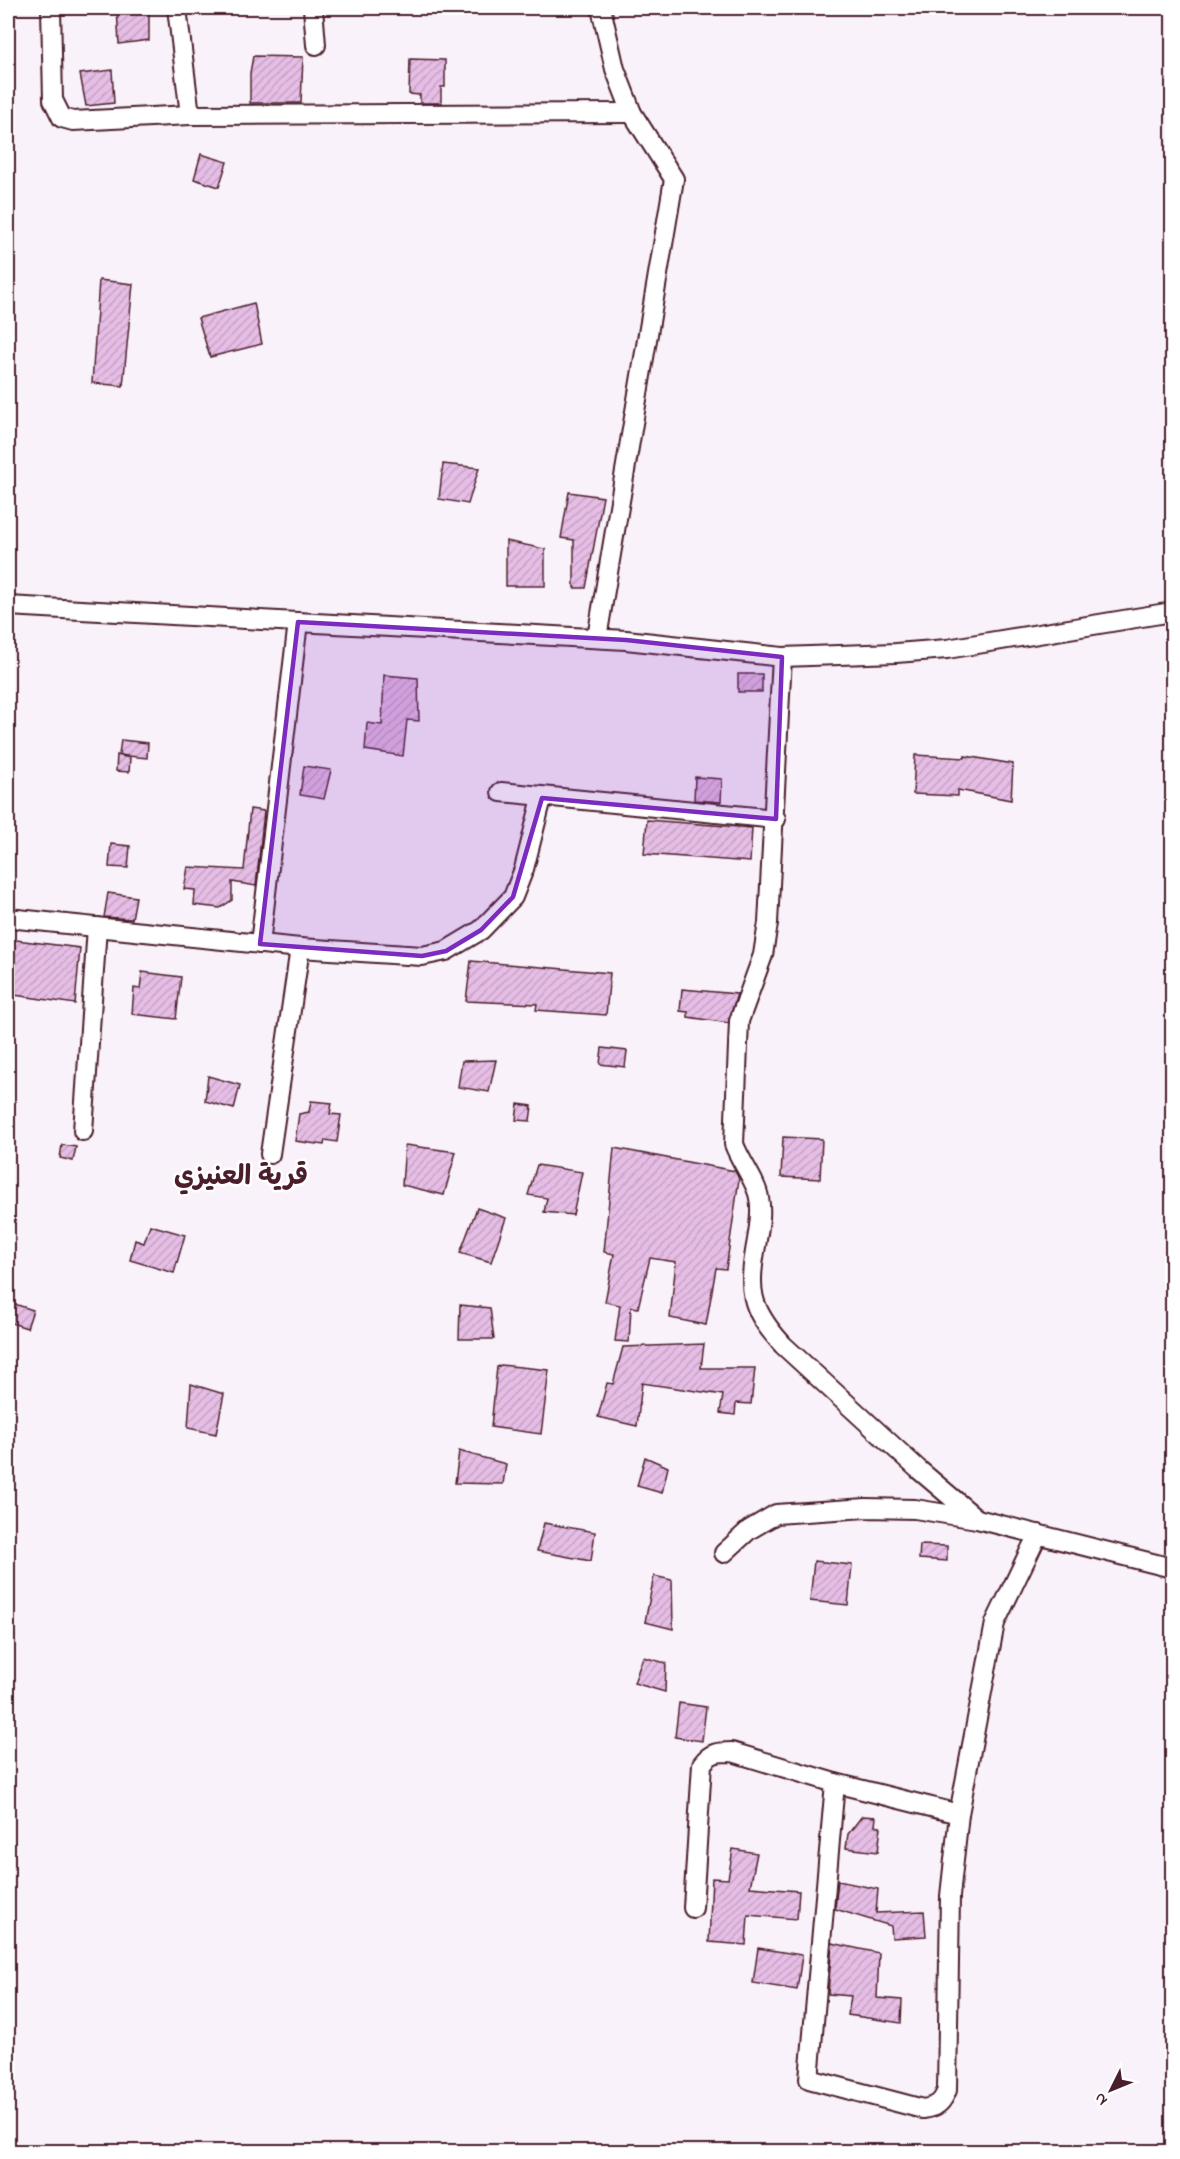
<svg xmlns="http://www.w3.org/2000/svg" width="1180" height="2159" viewBox="0 0 1180 2159" font-family="'Indie Flower','Playpen Sans Arabic',sans-serif">
	<style>
		.building { fill: url(#building-hatch); stroke: #4a1f2b; stroke-width: 1.5 }
		.lines { fill: none; stroke-linecap: round; stroke-linejoin: round }
		.minor-casing { stroke: #4a1f2b; stroke-width: 22 }
		.minor { stroke: #fff; stroke-width: 18 }
		.marked { fill: #7b2cbf; fill-opacity: 0.2; stroke: #7b2cbf; stroke-width: 4.5; stroke-linejoin: round }
		.labels { text-anchor: middle; dominant-baseline: central; stroke-width: 5; stroke-linejoin: round; paint-order: stroke }
		.district-label { font-size: 27px; font-weight: bold; fill: #4a1f2b; stroke: #fff }
	</style>
	<defs>
		<pattern id="building-hatch" width="6" height="6" patternUnits="userSpaceOnUse" patternTransform="scale(1.5)"><rect width="6" height="6" fill="#e5bde5"/><path d="M-1 1l2-2M0 6l6-6M5 7l2-2" fill="none" stroke="#c6a2c5"/></pattern>
	</defs>
	<rect width="100%" height="100%" fill="#faf2fa"/>
	<filter id="ink" filterUnits="userSpaceOnUse"><feTurbulence type="fractalNoise" baseFrequency=".0167" numOctaves="2"/><feDisplacementMap in="SourceGraphic" scale="12" xChannelSelector="R" yChannelSelector="G"/><feConvolveMatrix kernelMatrix="1 2 1 2 8 2 1 2 1" color-interpolation-filters="sRGB"/></filter>
	<g filter="url(#ink)">
		<g class="building">
			<polygon points="117,8 149,8 149,40 119,44"/>
			<polygon points="253,56 303,57 301,103 250,103 250,73"/>
			<polygon points="410,59 445,60 445,87 441,87 441,103 420,103 420,95 409,94"/>
			<polygon points="112,70 114,103 86,106 80,74"/>
			<polygon points="201,154 227,162 219,187 194,179"/>
			<polygon points="99,280 133,284 123,386 92,383"/>
			<polygon points="254,303 262,344 210,357 198,318"/>
			<polygon points="443,464 479,468 468,504 439,499"/>
			<polygon points="569,492 603,497 586,588 574,588 574,540 561,538"/>
			<polygon points="506,541 545,549 545,586 506,586"/>
			<rect x="738" y="674" width="24" height="18"/>
			<polygon points="384,675 418,678 419,721 407,720 403,756 365,750 367,723 382,725"/>
			<polygon points="121,740 148,743 147,758 119,755"/>
			<polygon points="117,755 130,758 129,772 116,771"/>
			<polygon points="915,755 965,758 965,756 1013,764 1011,800 958,790 958,796 913,794"/>
			<polygon points="304,766 331,770 324,799 300,795"/>
			<polygon points="695,777 722,779 721,802 694,800"/>
			<polygon points="250,809 264,811 256,886 232,882 232,900 220,908 194,905 195,890 184,889 188,867 244,870"/>
			<polygon points="647,820 752,828 750,862 644,854"/>
			<polygon points="111,844 130,846 128,868 109,867"/>
			<polygon points="108,893 136,897 132,919 104,917"/>
			<polygon points="8,939 80,948 75,1004 8,994"/>
			<polygon points="471,961 610,973 606,1015 536,1010 537,1004 466,1001"/>
			<polygon points="142,972 181,977 176,1019 132,1014 134,988 140,989"/>
			<polygon points="682,989 737,994 728,1023 688,1017 688,1012 680,1011"/>
			<polygon points="602,1048 627,1051 625,1067 600,1064"/>
			<polygon points="496,1060 489,1092 458,1087 462,1061"/>
			<polygon points="208,1076 240,1085 234,1109 205,1101"/>
			<polygon points="311,1101 332,1103 330,1114 341,1115 337,1142 325,1140 324,1145 295,1141 299,1114 309,1112"/>
			<polygon points="518,1104 532,1106 530,1121 516,1120"/>
			<polygon points="783,1137 822,1139 820,1179 781,1177"/>
			<polygon points="62,1145 76,1147 73,1161 60,1158"/>
			<polygon points="405,1145 456,1152 444,1195 402,1185"/>
			<polygon points="614,1148 735,1171 739,1179 726,1269 716,1268 706,1325 670,1318 676,1262 650,1258 638,1308 631,1307 629,1342 615,1341 620,1305 605,1302 614,1254 604,1252"/>
			<polygon points="537,1165 582,1172 573,1215 544,1212 547,1198 528,1195"/>
			<polygon points="477,1208 506,1218 491,1262 460,1253"/>
			<polygon points="150,1225 185,1235 174,1273 130,1260 135,1240 144,1243"/>
			<polygon points="8,1302 33,1310 27,1328 8,1322"/>
			<polygon points="460,1305 490,1308 494,1339 459,1339"/>
			<polygon points="704,1344 701,1368 755,1368 751,1404 736,1403 735,1415 720,1413 723,1395 642,1383 637,1426 598,1417 607,1383 613,1384 623,1347"/>
			<polygon points="501,1365 549,1370 541,1434 491,1427 497,1367"/>
			<polygon points="191,1384 224,1394 216,1434 188,1428"/>
			<polygon points="459,1451 506,1464 503,1484 455,1483"/>
			<polygon points="645,1457 668,1467 662,1493 637,1486"/>
			<polygon points="544,1523 595,1532 591,1561 537,1551"/>
			<polygon points="920,1545 947,1546 947,1561 919,1559"/>
			<polygon points="814,1561 852,1565 848,1605 810,1601"/>
			<polygon points="654,1576 672,1580 673,1629 645,1622"/>
			<polygon points="643,1657 666,1663 665,1692 634,1683"/>
			<polygon points="679,1703 706,1707 702,1741 675,1737"/>
			<polygon points="862,1816 876,1817 875,1826 881,1827 878,1852 846,1848 848,1834"/>
			<polygon points="733,1849 757,1853 750,1887 799,1891 797,1919 748,1915 746,1945 709,1942 712,1878 728,1879"/>
			<polygon points="838,1881 878,1889 876,1913 924,1911 926,1936 892,1938 891,1926 835,1909"/>
			<polygon points="832,1943 879,1953 877,1998 902,2000 901,2023 848,2015 851,1996 828,1994"/>
			<polygon points="758,1948 802,1955 797,1990 753,1983"/>
		</g>
		<g class="lines">
			<g class="minor-casing">
				<g id="minor">
					<polyline points="51,8 53,100 62,118 73,121 190,115 632,113"/>
					<polyline points="177,8 190,115"/>
					<polyline points="313,8 316,45"/>
					<polyline points="8,606 626,640 782,657 896,653 947,649 1172,612"/>
					<polyline points="597,638 674,179 632,113 615,69 601,8"/>
					<path d="M782,657L768,923L763,955L739,1021L734,1144C740,1161 757,1183 759,1198C762,1212 759,1226 757,1240C748,1289 748,1307 783,1345L918,1469L977,1519"/>
					<polyline points="501,792 776,819"/>
					<polyline points="8,918 300,948 422,956 446,951 481,930 513,897 524,869 542,798"/>
					<polyline points="260,944 298,622"/>
					<polyline points="83,1131 97,927"/>
					<polyline points="270,1154 300,948"/>
					<polyline points="724,1553 749,1530 776,1514 866,1508 915,1509 977,1519 1172,1568"/>
					<polyline points="835,1783 959,1814"/>
					<path d="M693,1908L702,1764C711,1752 718,1752 732,1752L835,1783L809,2079L923,2109C937,2107 942,2103 947,2090L950,1896L959,1814L995,1623L1038,1534"/>
				</g>
			</g>
			<use href="#minor" class="minor"/>
		</g>
	</g>
	<path class="marked" d="M298,622L626,640L782,657L776,819L542,798L513,897L481,930L446,951L422,956L260,944Z"/>
	<g class="labels">
		<g class="district-label">
			<text x="241" y="1177">قرية العنيزي</text>
		</g>
	</g>
	<rect width="1180" height="2159" fill="none" stroke="#fff" stroke-width="30"/>
	<rect x="15" y="15" width="1150" height="2129" fill="none" stroke="#4a1f2b" stroke-width="2" filter="url(#ink)"/>
	<g transform="translate(1111 2090) rotate(227)" stroke="#ffffff" stroke-width="4.5" paint-order="stroke">
	<path d="M0-4.5L10 22L0 15L-10 22Z" fill="#4a1f2b"/>
	<text y="-9" font-size="16" font-weight="bold" text-anchor="middle" fill="#4a1f2b">N</text>
	</g>
</svg>
